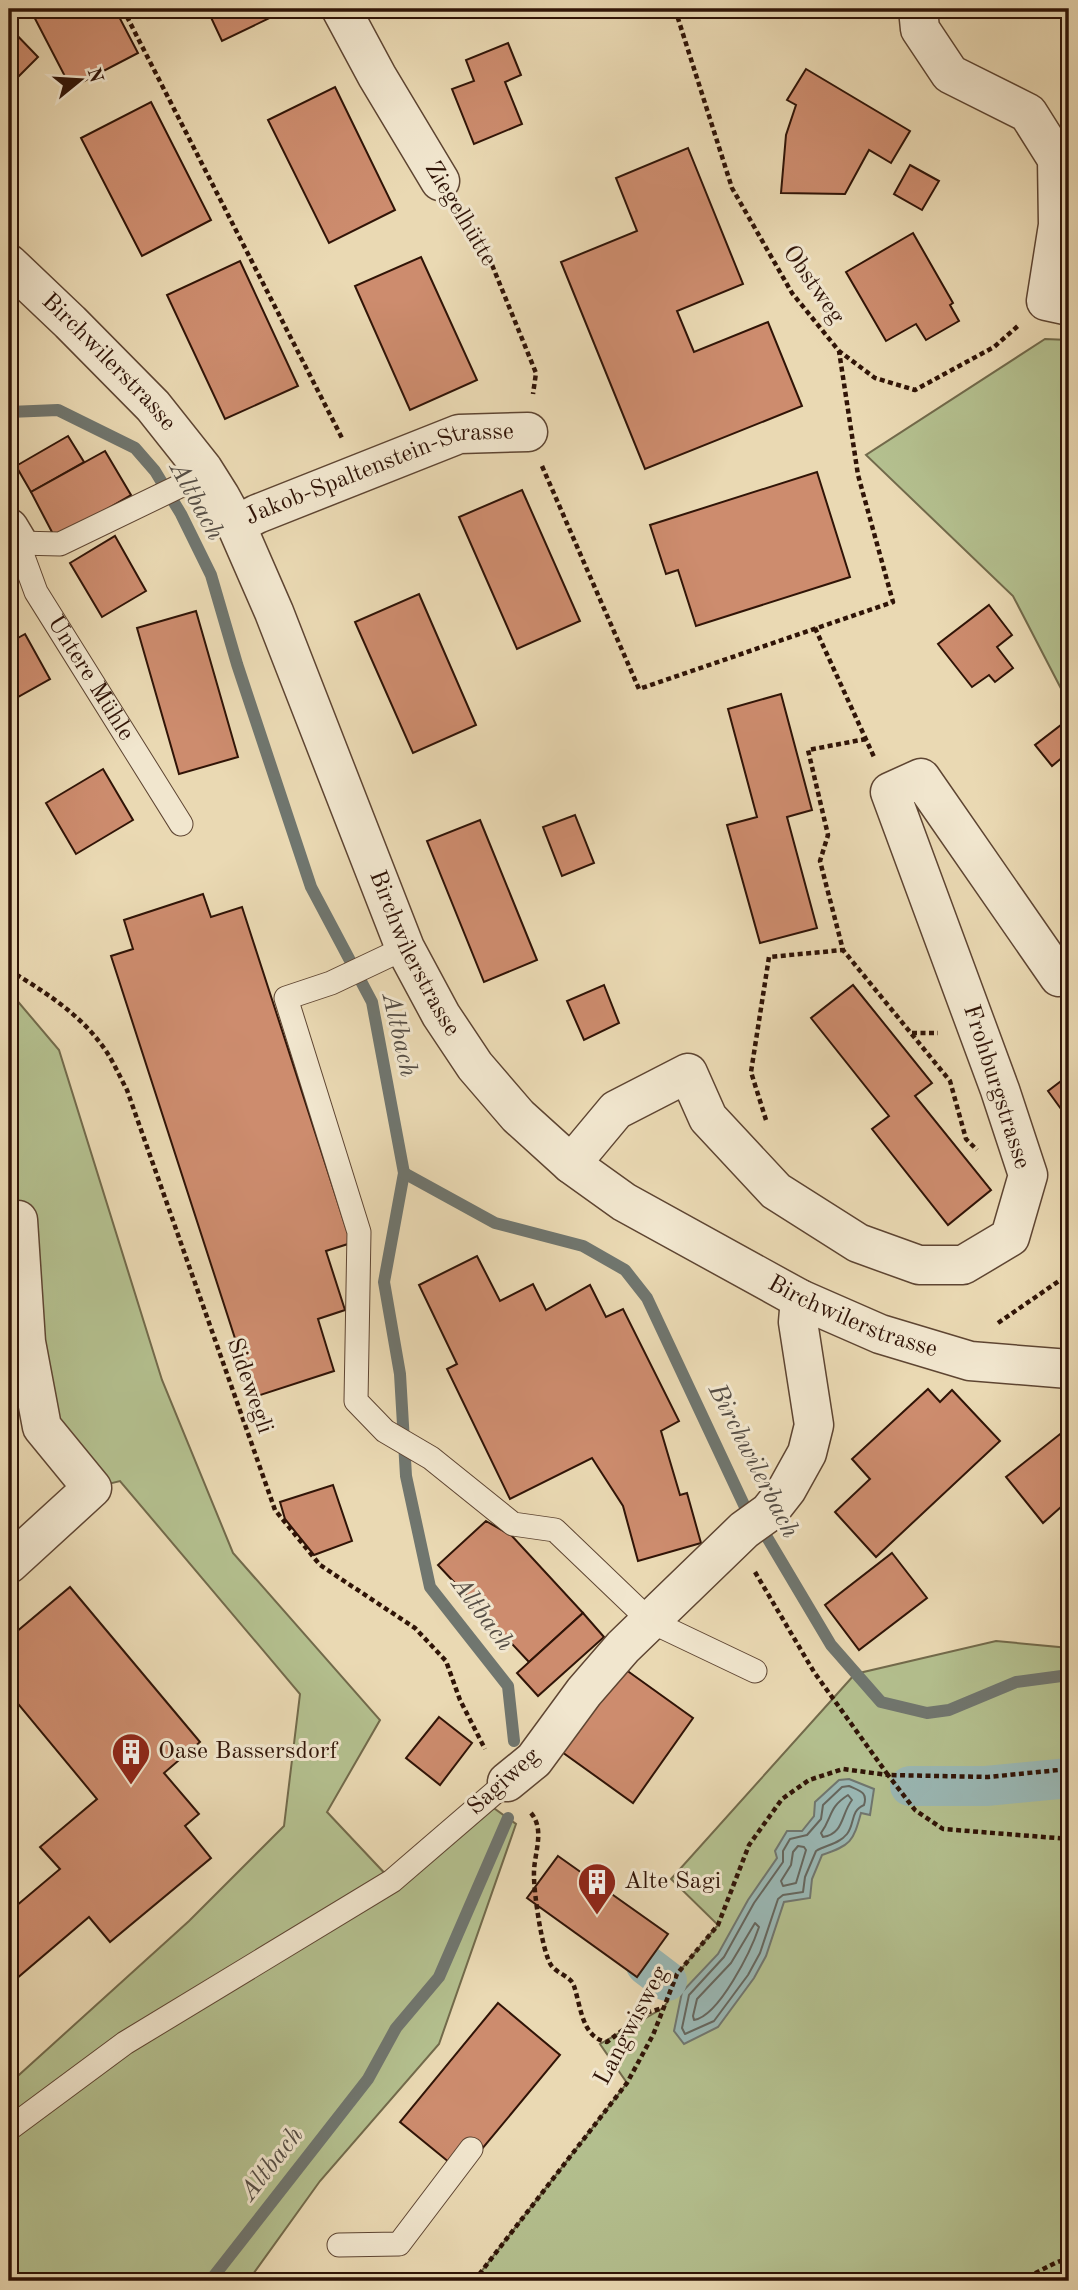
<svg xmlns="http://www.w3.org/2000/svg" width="1078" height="2290" viewBox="0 0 1078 2290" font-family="'Old Standard TT',serif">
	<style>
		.green { fill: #b4c08f; stroke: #726a4b; stroke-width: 2 }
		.water { fill: #9ab8b5; stroke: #70766f; stroke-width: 2 }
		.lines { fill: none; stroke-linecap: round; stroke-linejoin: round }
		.shore { stroke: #65665e; stroke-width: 2 }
		.stream { stroke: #70766f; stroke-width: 12 }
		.canal { stroke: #9ab8b5; stroke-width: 40 }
		.building { fill: #cd8c6e; stroke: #301407; stroke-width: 2 }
		.service-casing { stroke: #5e4532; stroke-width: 25 }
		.minor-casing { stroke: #5e4532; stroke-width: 41 }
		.tertiary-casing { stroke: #5e4532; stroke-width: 41 }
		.path { stroke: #301407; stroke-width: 4.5; stroke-dasharray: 5 3.5; stroke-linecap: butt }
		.service { stroke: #f1e6ce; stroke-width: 23 }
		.minor { stroke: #f1e6ce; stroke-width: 38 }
		.tertiary { stroke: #f1e6ce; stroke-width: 38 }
		.labels { text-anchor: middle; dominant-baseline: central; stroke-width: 6; stroke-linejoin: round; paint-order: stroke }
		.street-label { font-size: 24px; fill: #301407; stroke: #f1e6ce }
		.poi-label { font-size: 24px; fill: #301407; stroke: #f1e6ce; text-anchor: start }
		.water-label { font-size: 26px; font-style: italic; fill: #554d44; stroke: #f1e6ce }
	</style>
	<rect width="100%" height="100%" fill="#ead9b3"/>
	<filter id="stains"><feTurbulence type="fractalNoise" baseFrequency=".00286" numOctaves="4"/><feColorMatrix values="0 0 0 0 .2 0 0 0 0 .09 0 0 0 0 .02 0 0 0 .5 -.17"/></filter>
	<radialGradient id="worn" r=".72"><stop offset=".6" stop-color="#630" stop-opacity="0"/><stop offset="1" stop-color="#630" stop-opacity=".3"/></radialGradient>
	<g class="green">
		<polygon points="1045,339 1069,340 1069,704 1013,596 866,455"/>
		<polygon points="9,991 59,1050 162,1380 233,1553 380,1720 327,1812 392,1881 484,1801 516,1824 439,2044 320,2181 248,2281 9,2281 9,2084 189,1921 284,1826 300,1694 120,1481 92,1488 42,1427 18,1220 9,1163"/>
		<polygon points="996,1641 1069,1648 1069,2281 474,2281 627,2083 600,2044 663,2008 678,1988 677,1974 718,1925 671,1879 855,1674"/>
	</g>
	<path class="water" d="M849,1779L874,1789L870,1815L861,1813C853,1842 851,1845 822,1855L812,1879L810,1898L784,1902L766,1956L754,1978L718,2027L684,2044L674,2031L682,1992L718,1954L748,1900L777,1858L775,1851L787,1831H802L814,1816L815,1802L839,1780Z"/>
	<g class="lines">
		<g class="shore">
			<path d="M849,1786C860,1791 868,1792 864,1805C850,1811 855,1824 847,1834C839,1844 826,1845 816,1851L805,1877L803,1892L783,1895L778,1899L760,1953L748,1975L714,2021L685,2034L682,2028L689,1995L724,1957L754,1903L783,1862V1851L790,1839L807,1835L821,1819L823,1805L842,1787Z"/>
			<path d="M848,1795L852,1800C841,1814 844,1834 823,1837L821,1833C833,1816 828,1808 848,1795Z"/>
			<polygon points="798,1846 804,1847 806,1850 796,1883 783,1886 781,1881 791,1865 793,1852"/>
			<path d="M755,1923L759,1927C751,1951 719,2016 694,2020L693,2016L697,1999L731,1963Z"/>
		</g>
		<g class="stream">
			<polyline points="9,412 58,410 135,448 155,471 181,514 211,575 237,664 311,887 372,1002 404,1173 384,1282 400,1374 406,1476 430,1587 508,1686 514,1741"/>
			<polyline points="404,1173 495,1223 583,1246 625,1270 647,1298 745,1507 768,1539 831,1645 881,1702 927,1713 949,1710 1016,1682 1069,1675"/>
			<polyline points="210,2281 368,2079 396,2028 439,1977 508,1818"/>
		</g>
		<g class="canal">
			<polyline points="910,1786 986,1786 1069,1778"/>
			<polyline points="646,1965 667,1981"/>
		</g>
	</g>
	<g class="building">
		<polygon points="30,9 115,9 138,53 71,88"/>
		<polygon points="207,9 286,9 286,10 222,41"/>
		<polygon points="9,27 38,57 9,86"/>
		<polygon points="508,43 521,75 505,82 522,124 474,144 452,89 474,81 466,60"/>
		<polygon points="806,69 910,131 891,163 869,150 845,194 781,193 786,135 796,105 787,100"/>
		<polygon points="335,87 395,210 329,243 268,120"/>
		<polygon points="151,102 211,220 142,256 81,138"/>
		<polygon points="688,148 743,284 677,311 694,352 768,322 802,406 645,469 561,262 637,231 616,178"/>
		<polygon points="910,165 939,181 922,210 894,194"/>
		<polygon points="913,233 953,303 950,305 959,321 926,340 916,324 886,341 846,272"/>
		<polygon points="421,257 477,380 410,410 355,286"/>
		<polygon points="240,261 298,386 225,419 167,295"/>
		<polygon points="68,436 84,462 31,492 16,466"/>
		<polygon points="105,451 131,495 66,533 53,534 31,492"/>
		<polygon points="817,472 850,577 696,626 678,570 666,574 650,525"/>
		<polygon points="522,490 580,621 517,649 459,517"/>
		<polygon points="115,536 146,591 102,617 70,563"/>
		<polygon points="419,594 476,725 413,753 355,622"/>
		<polygon points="989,605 1012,635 997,647 1013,668 995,682 989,675 972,687 938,644"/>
		<polygon points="196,611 238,757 179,774 137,628"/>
		<polygon points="25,634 50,679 9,702 9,643"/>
		<polygon points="781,694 812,810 787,817 817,928 760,943 727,825 757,817 728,709"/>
		<polygon points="1061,725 1069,735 1069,752 1052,766 1035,745"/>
		<polygon points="103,769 133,820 76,854 46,803"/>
		<polygon points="575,815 594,863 562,876 543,827"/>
		<polygon points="480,820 537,960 484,982 427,841"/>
		<polygon points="203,894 211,917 242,907 351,1243 326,1251 345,1310 318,1319 334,1371 254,1397 111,956 133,949 124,920"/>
		<polygon points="604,985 619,1023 584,1040 567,1001"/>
		<polygon points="853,985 932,1083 915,1096 991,1190 948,1225 872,1129 889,1116 811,1018"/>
		<polygon points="1069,1075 1069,1120 1048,1091"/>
		<polygon points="477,1256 500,1301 533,1284 546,1310 590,1285 606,1317 623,1309 679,1421 661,1431 680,1495 687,1493 701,1543 638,1561 623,1506 592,1458 510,1499 447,1369 457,1364 419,1285"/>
		<polygon points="928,1389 940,1402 952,1390 1000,1441 876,1557 835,1512 870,1479 852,1459"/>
		<polygon points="1069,1427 1069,1517 1061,1507 1043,1523 1006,1477"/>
		<polygon points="333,1485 352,1541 314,1555 285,1519 280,1502"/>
		<polygon points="486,1521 512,1536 583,1613 529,1662 438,1565"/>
		<polygon points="892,1553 927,1598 859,1650 825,1605"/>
		<polygon points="70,1587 200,1742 164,1773 199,1814 185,1826 211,1858 110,1942 89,1917 9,1985 9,1912 60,1869 40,1847 97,1799 9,1693 9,1638"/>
		<polygon points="583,1613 604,1637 538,1696 517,1673"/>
		<polygon points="622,1667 693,1718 633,1803 562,1752"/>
		<polygon points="439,1717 472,1743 440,1785 406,1758"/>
		<polygon points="558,1856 668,1934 637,1977 527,1898"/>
		<polygon points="498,2003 560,2055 477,2155 450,2163 400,2122"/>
	</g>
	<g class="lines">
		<g class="service-casing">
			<g id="service">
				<path id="s1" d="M18,543L36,592L181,824"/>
				<polyline points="9,549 18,543 60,544 182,485 203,469"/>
				<polyline points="405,948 331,983 286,998 359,1232 356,1401 385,1431 431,1458 513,1524 555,1530 650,1621 755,1671"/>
				<polyline points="9,2129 125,2043 392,1881 507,1782"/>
				<polyline points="339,2245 399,2244 471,2149"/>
			</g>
		</g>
		<g class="minor-casing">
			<g id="minor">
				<polyline points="341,9 377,76 440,181"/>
				<polyline points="918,9 920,29 950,74 1028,113 1057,159 1058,225 1046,301 1069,306"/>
				<path id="s2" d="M236,525L257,514L459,434L528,432"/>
				<polyline points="9,528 18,543"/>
				<polyline points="571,1164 616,1110 688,1073 708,1118 776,1191 858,1243 919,1265 963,1265 1010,1237 1028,1175 1000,1090 890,792 921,778 1059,977"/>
				<polyline points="9,1564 92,1488 42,1427 26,1342 18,1220"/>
				<polyline points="507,1782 534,1760 584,1692 623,1647 744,1530 769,1512 787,1489 807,1453 814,1425 798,1322 800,1299"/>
			</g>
		</g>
		<g class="tertiary-casing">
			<g id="tertiary">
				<path id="s3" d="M9,264L70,322L153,406L203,469L220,496L236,525L274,612L405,948L441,1015L475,1066L518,1116L571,1164L624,1202L800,1299L880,1334L970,1361L1069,1369"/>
			</g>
		</g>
		<g class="path">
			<polyline points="123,9 342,438"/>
			<polyline points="675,9 732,188 792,293 839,351 875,378 915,390 994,347 1019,325"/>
			<polyline points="462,214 488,255 536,373 533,394"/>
			<polyline points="542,466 639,689 893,602 858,475 839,351"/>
			<polyline points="815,628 874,757"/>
			<polyline points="866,739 808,750 828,835 820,861 843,950 950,1081 966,1139 977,1150"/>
			<path d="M9,970C45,992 82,1015 106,1051C114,1063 120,1077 127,1090L275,1510L320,1565L415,1628L446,1661L460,1700L485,1749"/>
			<polyline points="912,1033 938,1033"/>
			<polyline points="766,1120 751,1072 769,957 843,950"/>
			<polyline points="998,1323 1069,1274"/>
			<polyline points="9,1478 14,1499 12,1508"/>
			<polyline points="755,1572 814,1672 888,1775 988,1777 1069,1769"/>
			<path d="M531,1813C546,1831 533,1855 534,1876C534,1894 542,1951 551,1965C557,1974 571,1976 574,1986C581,2007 582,2038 607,2042L645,2013L663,2008"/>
			<polyline points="474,2281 627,2083 653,2035 677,1974 718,1925 749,1845 782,1799 809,1780 843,1769 888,1775 915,1810 943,1829 1069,1839"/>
			<polyline points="1020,2281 1055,2263 1069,2258"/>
		</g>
		<use href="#service" class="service"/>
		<use href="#minor" class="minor"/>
		<use href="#tertiary" class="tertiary"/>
	</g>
	<defs>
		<g id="building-pin" transform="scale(2.0125)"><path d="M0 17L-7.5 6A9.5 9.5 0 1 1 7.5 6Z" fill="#8f2418" stroke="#f1e6ce"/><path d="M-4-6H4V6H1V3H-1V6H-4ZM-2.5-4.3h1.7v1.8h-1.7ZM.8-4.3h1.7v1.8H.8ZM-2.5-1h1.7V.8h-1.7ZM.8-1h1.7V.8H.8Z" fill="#fff"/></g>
	</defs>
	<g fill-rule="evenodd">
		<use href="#building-pin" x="131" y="1752"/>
		<use href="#building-pin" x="597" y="1882"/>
	</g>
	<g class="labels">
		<g class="street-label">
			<text transform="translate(460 214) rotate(59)">Ziegelhütte</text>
			<text transform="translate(813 285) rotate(55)">Obstweg</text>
			<text stroke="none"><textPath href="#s3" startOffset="140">Birchwilerstrasse</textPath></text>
			<text stroke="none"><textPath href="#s2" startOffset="154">Jakob-Spaltenstein-Strasse</textPath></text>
			<text stroke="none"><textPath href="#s1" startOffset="154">Untere Mühle</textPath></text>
			<text stroke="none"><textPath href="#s3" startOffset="812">Birchwilerstrasse</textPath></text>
			<text transform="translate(996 1087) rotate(72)">Frohburgstrasse</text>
			<text stroke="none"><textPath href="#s3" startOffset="1400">Birchwilerstrasse</textPath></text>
			<text transform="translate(249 1386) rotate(71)">Sidewegli</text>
			<text transform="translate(504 1782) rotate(-42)">Sagiweg</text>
			<text transform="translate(632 2026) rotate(-62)">Langwisweg</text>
		</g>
		<g class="poi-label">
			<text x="158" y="1752">Oase Bassersdorf</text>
			<text x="624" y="1882">Alte Sagi</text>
		</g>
		<g class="water-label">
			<text transform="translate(196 501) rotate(61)">Altbach</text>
			<text transform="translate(399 1035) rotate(77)">Altbach</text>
			<text transform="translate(753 1461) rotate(63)">Birchwilerbach</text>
			<text transform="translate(482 1614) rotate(53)">Altbach</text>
			<text transform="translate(272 2164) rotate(-52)">Altbach</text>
		</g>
	</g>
	<rect width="1078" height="2290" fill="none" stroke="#ead9b3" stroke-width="35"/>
	<rect x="10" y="10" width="1057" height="2269" fill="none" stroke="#301407" stroke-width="3.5"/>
	<rect x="18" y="18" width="1043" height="2255" fill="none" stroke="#301407" stroke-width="2"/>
	<g transform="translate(80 80) rotate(72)" stroke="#f1e6ce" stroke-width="5" paint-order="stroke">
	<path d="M0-5L12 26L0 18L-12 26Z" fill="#301407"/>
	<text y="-10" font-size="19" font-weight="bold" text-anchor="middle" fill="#301407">N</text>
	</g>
	<rect width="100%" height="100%" filter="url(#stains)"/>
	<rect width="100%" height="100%" fill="url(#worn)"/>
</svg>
